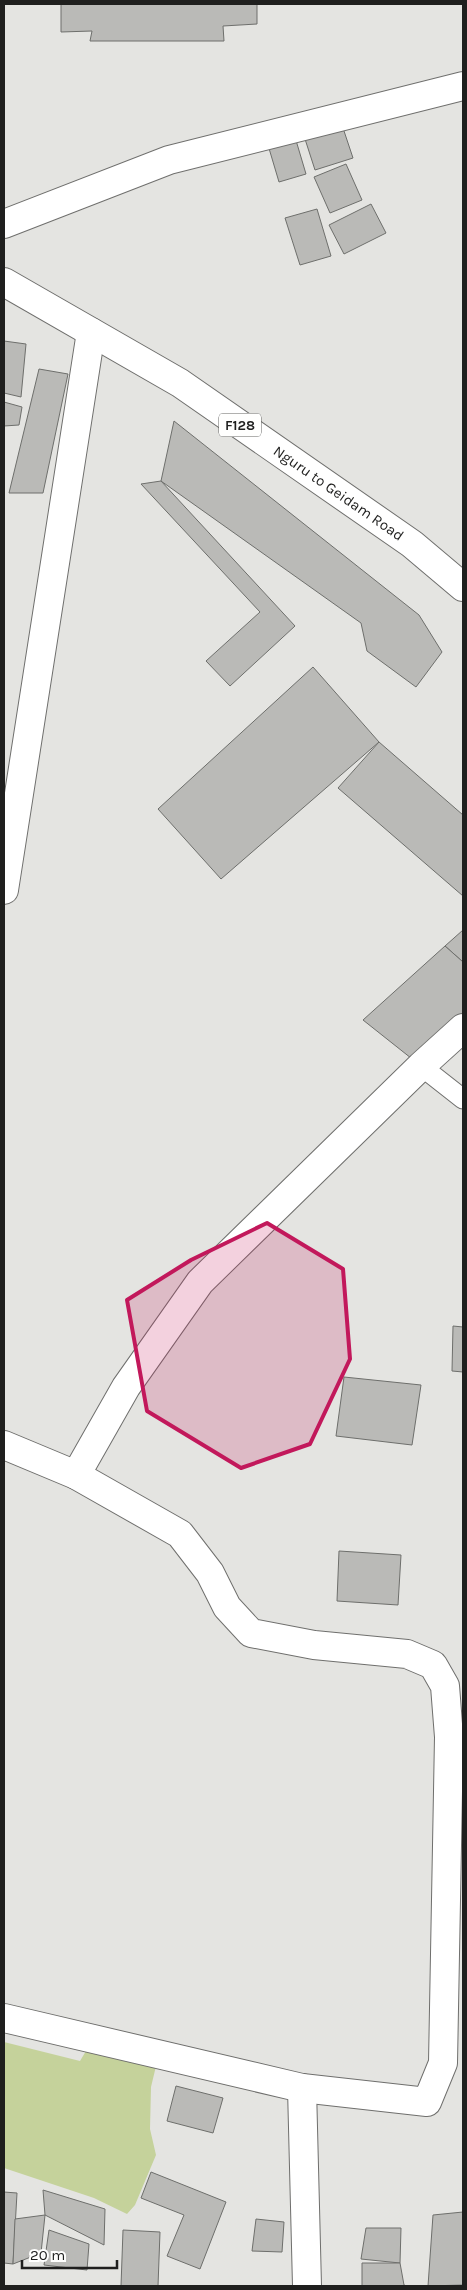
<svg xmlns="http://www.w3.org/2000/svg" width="467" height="2290" viewBox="0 0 467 2290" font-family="Karla,sans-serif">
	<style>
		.green { fill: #c5d29b }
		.building { fill: #babab7; stroke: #6e6f6c }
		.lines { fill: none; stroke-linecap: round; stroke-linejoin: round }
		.lane-casing { stroke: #6f6f6d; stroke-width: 21 }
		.street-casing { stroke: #6f6f6d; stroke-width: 30 }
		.primary-casing { stroke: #6f6f6d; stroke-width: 30 }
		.lane { stroke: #fff; stroke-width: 19 }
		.street { stroke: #fff; stroke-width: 28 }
		.primary { stroke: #fff; stroke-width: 28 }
		.marked { fill: #c2185b; fill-opacity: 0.2; stroke: #c2185b; stroke-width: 4; stroke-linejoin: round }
		.labels { text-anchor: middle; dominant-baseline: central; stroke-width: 4; stroke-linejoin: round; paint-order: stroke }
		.shield { fill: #fffffe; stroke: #626261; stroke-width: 1 }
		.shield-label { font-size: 14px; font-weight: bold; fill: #1f1f1e }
		.street-label { font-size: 15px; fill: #1f1f1e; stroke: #fffffe }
	</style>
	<rect width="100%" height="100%" fill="#e4e4e1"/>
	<polygon class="green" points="4,2042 80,2061 89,2046 157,2062 151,2087 150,2129 156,2155 135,2205 127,2214 94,2198 4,2168"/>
	<g class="building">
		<polygon points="61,4 257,4 257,24 223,26 224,41 90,41 92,31 61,32"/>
		<polygon points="343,128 353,158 315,170 305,139"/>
		<polygon points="295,137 306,174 279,182 268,145"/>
		<polygon points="346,164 362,200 330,213 314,177"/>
		<polygon points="371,204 386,233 344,254 329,225"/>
		<polygon points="317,209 331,256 300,265 285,218"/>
		<polygon points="4,341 26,344 21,397 4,393"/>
		<polygon points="39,369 68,374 43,493 9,493"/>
		<polygon points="4,402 22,407 19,425 4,426"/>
		<polygon points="174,421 419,615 442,652 416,687 367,651 361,623 161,481"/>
		<polygon points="161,481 295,626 230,686 206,661 260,612 141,484"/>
		<polygon points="313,667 379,742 221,879 158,809"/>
		<polygon points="379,742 463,815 463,896 338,788"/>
		<polygon points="463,930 463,962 445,946"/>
		<polygon points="445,946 463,962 463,1028 421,1066 363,1020"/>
		<polygon points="453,1326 463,1327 463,1372 452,1371"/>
		<polygon points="344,1377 421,1385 412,1445 336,1436"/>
		<polygon points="339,1551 401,1555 398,1605 337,1601"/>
		<polygon points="176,2086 223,2098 213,2133 167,2121"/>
		<polygon points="151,2172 226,2202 200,2269 167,2256 184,2215 141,2198"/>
		<polygon points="43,2190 105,2209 104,2245 45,2215"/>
		<polygon points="4,2192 17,2193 13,2264 4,2263"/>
		<polygon points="463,2212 463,2285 428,2286 433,2215"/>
		<polygon points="45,2215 41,2253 13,2264 15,2219"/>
		<polygon points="256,2219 284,2222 282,2252 252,2251"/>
		<polygon points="366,2228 401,2228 400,2263 361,2259"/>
		<polygon points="49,2230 89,2244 87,2270 44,2265"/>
		<polygon points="123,2230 160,2232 158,2286 121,2286"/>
		<polygon points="362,2263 400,2263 404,2285 407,2286 362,2286"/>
	</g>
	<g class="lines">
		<g class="lane-casing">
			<polyline id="lane" points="421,1066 463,1099"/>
		</g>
		<g class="street-casing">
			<g id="street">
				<polyline points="4,224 169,160 463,86"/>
				<polyline points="4,890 91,332"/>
				<polyline points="4,1445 76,1475 180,1534 210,1573 227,1607 251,1633 314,1645 407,1654 433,1665 445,1686 449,1737 443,2063 427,2102 302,2088 4,2018"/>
				<polyline points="76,1475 126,1387 200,1282 421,1066 463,1028"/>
				<polyline points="302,2088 307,2286"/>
			</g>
		</g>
		<g class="primary-casing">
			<g id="primary">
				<path id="s1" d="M4,282L180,383L412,544L463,587"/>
			</g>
		</g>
		<use href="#lane" class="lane"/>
		<use href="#street" class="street"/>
		<use href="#primary" class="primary"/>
	</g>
	<path class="marked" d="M267,1223L343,1269L350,1359L310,1444L241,1468L147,1411L127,1300L191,1260Z"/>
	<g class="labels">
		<rect class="shield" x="219" y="413.5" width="42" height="23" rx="4"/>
		<g class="shield-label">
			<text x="240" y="425">F128</text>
		</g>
		<g class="street-label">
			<text stroke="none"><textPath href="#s1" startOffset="396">Nguru to Geidam Road</textPath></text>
		</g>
	</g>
	<rect width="467" height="2290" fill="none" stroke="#1f1f1e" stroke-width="10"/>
	<path d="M22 2260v8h95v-8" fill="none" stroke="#1f1f1e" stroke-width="2.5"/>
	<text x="30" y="2260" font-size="15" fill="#1f1f1e" stroke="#fffffe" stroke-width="4" paint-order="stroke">20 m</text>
</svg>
